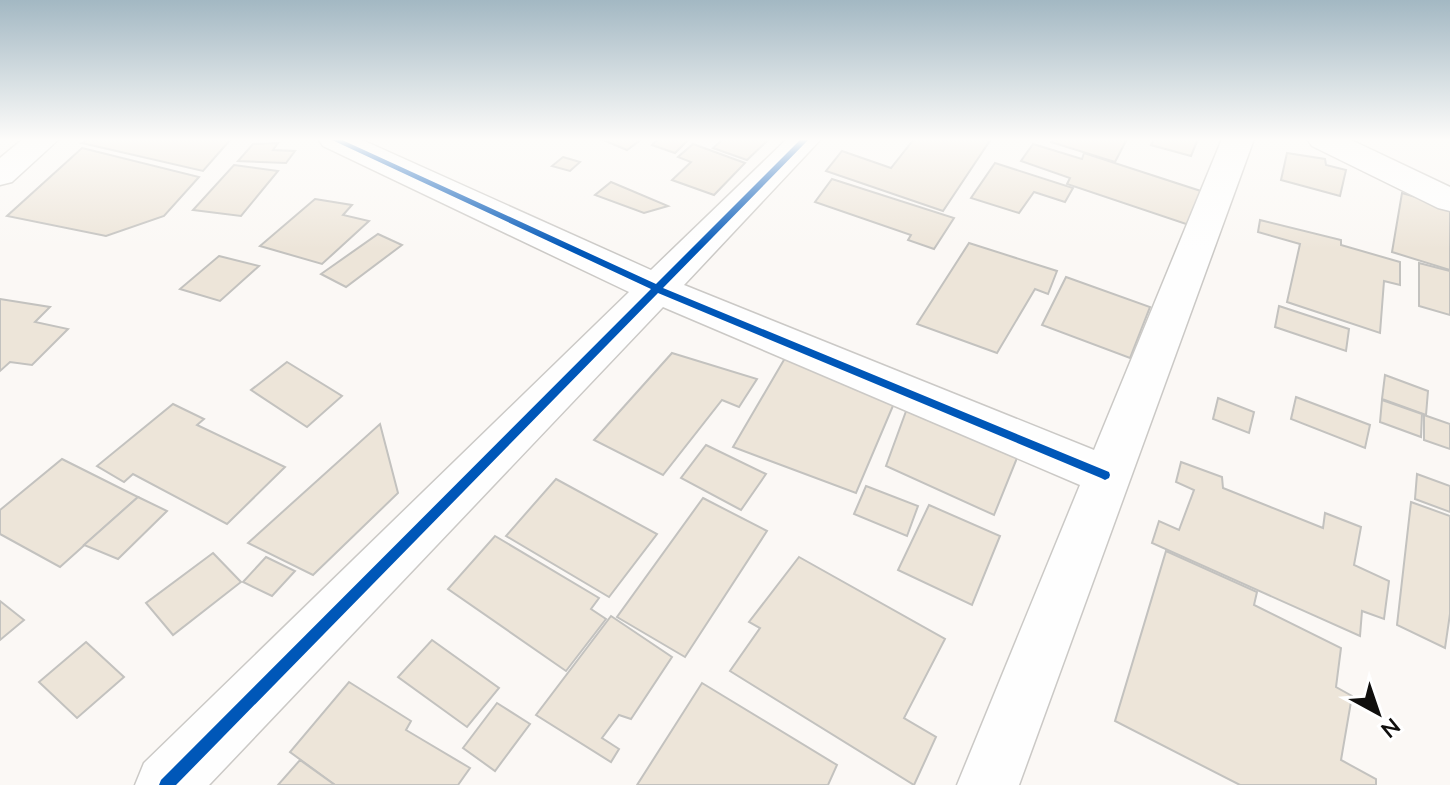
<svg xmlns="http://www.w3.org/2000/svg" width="1450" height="785" viewBox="0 0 1450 785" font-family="Mulish,sans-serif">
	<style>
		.building { fill: #ede5d9; stroke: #c3c2bf; stroke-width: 2 }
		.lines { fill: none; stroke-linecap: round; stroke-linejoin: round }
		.minor-casing { stroke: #cbc9c6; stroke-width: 3 }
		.minor { fill: #fefefe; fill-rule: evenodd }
		.cycleway-casing { stroke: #fff; stroke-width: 5 }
		.cycleway { fill: #0057b8; fill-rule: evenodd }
	</style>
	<rect width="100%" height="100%" fill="#fbf8f5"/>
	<g class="building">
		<polygon points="89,139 231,139 203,171 82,143"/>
		<polygon points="601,139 642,139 627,150"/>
		<polygon points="658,139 686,139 688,140 675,153 652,145"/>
		<polygon points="723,139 761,139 767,141 747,160 713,148"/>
		<polygon points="914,139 991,139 943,211 826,171 842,151 891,168"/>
		<polygon points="1053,139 1127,139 1115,162 1051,142"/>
		<polygon points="1154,139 1198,139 1191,156 1151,145"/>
		<polygon points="278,143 273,150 295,151 286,163 238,161 253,144"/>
		<polygon points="693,144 745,163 714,195 672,180 691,162 678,157"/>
		<polygon points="1033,144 1082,159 1084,153 1210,194 1198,228 1067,184 1070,178 1021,161"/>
		<polygon points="82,148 199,177 164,216 106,236 7,216"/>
		<polygon points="1287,153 1325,159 1326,165 1346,170 1340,196 1281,180"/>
		<polygon points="563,157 580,162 570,171 552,166"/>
		<polygon points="995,163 1073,188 1065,202 1034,192 1019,213 971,198"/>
		<polygon points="234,165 278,171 241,216 193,210"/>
		<polygon points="832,179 954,218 934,249 908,240 911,235 815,202"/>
		<polygon points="611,182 668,206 644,213 595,195"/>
		<polygon points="1402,193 1450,207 1450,270 1392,252"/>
		<polygon points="315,199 352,205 343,215 369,221 322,264 260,246"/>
		<polygon points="1260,220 1341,240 1341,245 1400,262 1400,285 1384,281 1380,333 1287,302 1300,244 1258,232"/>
		<polygon points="378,234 402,245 346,287 321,274"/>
		<polygon points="969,243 1057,271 1048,294 1035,289 997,353 917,324"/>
		<polygon points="219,256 259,266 220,301 180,289"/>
		<polygon points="1419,263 1450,271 1450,315 1419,306"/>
		<polygon points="1066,277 1150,307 1130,358 1042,325"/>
		<polygon points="0,299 50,307 35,322 68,329 32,365 10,362 0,371"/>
		<polygon points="1279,306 1349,329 1346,351 1275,327"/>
		<polygon points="672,353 757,379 739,407 722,400 663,475 594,440"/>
		<polygon points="788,353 898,394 856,493 733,447"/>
		<polygon points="287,362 342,396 307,427 251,390"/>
		<polygon points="1385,375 1428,391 1426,415 1382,399"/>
		<polygon points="1296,397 1370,425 1365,448 1291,419"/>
		<polygon points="1218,398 1254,412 1249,433 1213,419"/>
		<polygon points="1382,400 1422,414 1421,437 1380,422"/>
		<polygon points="909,403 1019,453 994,515 886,466"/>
		<polygon points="173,404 204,419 197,425 285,467 227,524 133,474 124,482 97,466"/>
		<polygon points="1424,415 1450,424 1450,449 1424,440"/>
		<polygon points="380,424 398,493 313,575 248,543"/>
		<polygon points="706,445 766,474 741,510 681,478"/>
		<polygon points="62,459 138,497 60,567 0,534 0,510"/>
		<polygon points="1181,462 1222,477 1223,488 1323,528 1325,513 1361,527 1354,565 1389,581 1384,619 1362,611 1360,636 1152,543 1159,521 1179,530 1194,490 1176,482"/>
		<polygon points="1417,474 1450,486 1450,512 1415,499"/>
		<polygon points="556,479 657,534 609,597 506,536"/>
		<polygon points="866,486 918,506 907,536 854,514"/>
		<polygon points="138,497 167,511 118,559 84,545"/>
		<polygon points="703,498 767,531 685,657 617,617"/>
		<polygon points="1411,502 1450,516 1450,614 1445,648 1397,625"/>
		<polygon points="929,505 1000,536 972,605 898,570"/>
		<polygon points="495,536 599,598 591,609 606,619 566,671 448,589"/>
		<polygon points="1166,551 1257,592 1254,605 1341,648 1336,687 1352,696 1341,760 1376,779 1376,785 1240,785 1115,721"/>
		<polygon points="213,553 241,582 173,635 146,603"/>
		<polygon points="266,557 295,571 272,596 243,582"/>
		<polygon points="799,557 945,639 904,718 936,737 914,785 730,671 760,628 749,622"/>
		<polygon points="0,601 24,620 0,640"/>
		<polygon points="611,616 672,657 631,719 619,715 602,738 619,749 611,762 536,715"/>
		<polygon points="432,640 499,688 467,727 398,677"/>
		<polygon points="86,642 124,677 77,718 39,682"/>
		<polygon points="349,682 411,721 406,730 470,768 458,785 335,785 290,752"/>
		<polygon points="702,683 837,765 828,785 637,785"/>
		<polygon points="497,703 530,724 495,771 463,748"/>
		<polygon points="300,760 335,785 278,785"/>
	</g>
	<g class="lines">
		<g class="minor-casing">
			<g id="minor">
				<polygon points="23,139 59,139 12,182 0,185 0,158"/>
				<polygon points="318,139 360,139 651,270 787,139 821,139 684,285 1094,450 1222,139 1254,139 1019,785 957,785 1080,485 663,307 209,785 135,785 144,763 629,292 323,146"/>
				<polygon points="1307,139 1349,139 1450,187 1450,211 1438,208 1312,146"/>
			</g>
		</g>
		<use href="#minor" class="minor"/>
		<g class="cycleway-casing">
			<polygon id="cycleway" points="330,139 340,139 656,284 801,139 809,139 663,288 1109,472 1110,475 1109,478 1105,480 1101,478 658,293 176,785 159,785 161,780 651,289"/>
		</g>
		<use href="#cycleway" class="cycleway"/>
	</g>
	<linearGradient id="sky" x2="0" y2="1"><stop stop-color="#a3b8c3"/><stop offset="0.56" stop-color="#fdfcfa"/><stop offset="1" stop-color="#fdfcfa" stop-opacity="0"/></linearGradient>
	<rect width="1450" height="249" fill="url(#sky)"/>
	<g transform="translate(1378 713) rotate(140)" stroke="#ffffff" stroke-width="6" paint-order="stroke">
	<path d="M0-6L14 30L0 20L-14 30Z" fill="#100f0d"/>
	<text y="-12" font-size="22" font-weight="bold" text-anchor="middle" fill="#100f0d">N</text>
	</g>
</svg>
